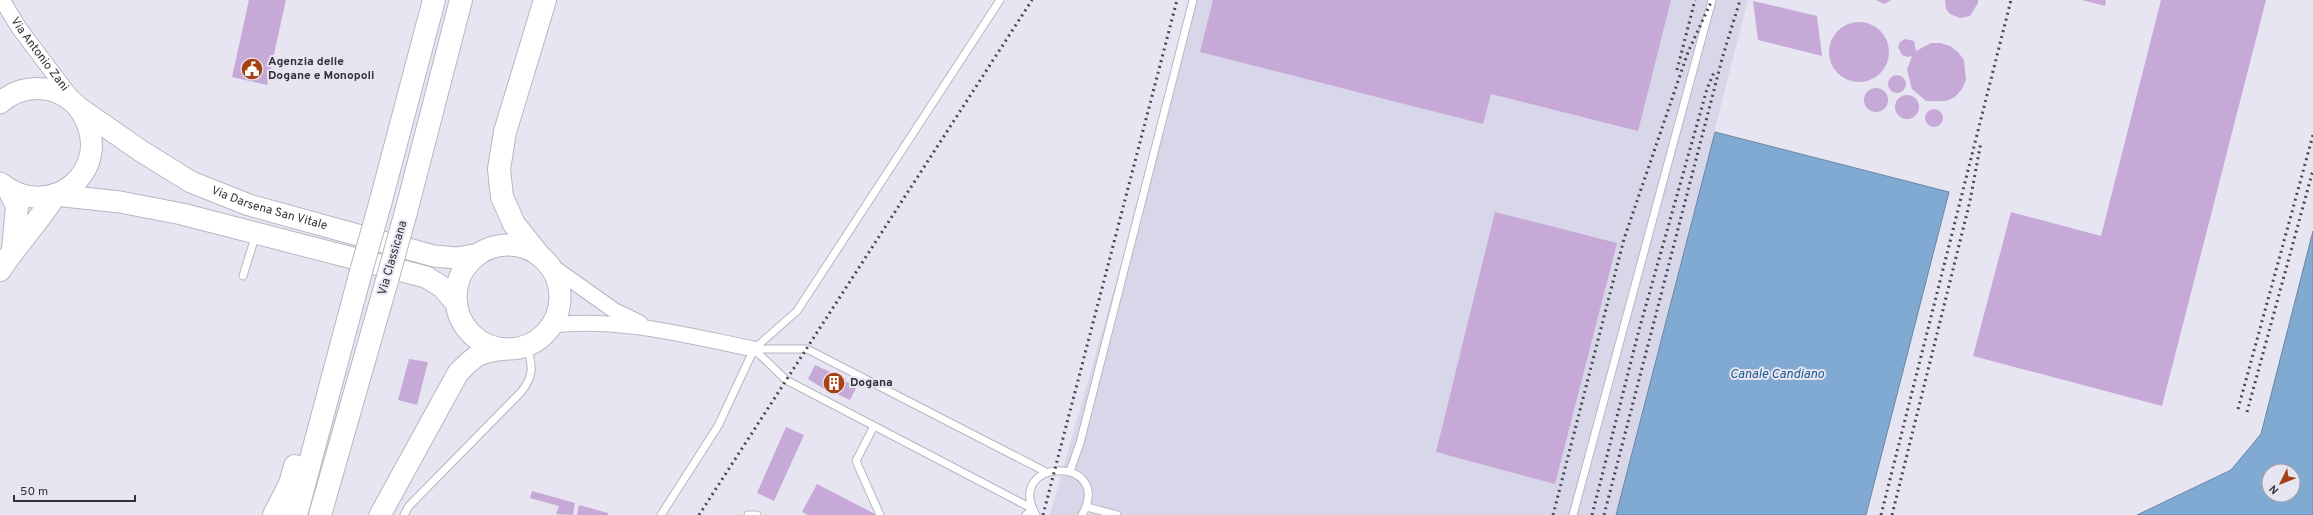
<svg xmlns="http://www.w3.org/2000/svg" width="2313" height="515" viewBox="0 0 2313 515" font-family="Overpass,sans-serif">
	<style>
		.built { fill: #d8d6e9 }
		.water { fill: #80aad2; stroke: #6986a3; fill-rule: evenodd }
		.building { fill: #c7a9d8 }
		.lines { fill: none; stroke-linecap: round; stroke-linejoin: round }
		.lane-casing { stroke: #b8b6c2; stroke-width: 9 }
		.street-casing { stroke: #b8b6c2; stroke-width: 17 }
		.secondary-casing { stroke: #b8b6c2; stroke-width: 23 }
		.highway-casing { stroke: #b8b6c2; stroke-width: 24 }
		.lane { stroke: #fff; stroke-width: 7 }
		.street { stroke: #fff; stroke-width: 15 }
		.secondary { stroke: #fff; stroke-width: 21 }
		.highway { stroke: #fff; stroke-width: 22 }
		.rail { stroke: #48474d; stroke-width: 3; stroke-dasharray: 2 4; stroke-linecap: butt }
		.highway-bridge-casing { stroke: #b8b6c2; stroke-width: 24; stroke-linecap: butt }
		.highway-bridge { stroke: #fff; stroke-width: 22 }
		.labels { text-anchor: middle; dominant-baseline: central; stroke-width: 4; stroke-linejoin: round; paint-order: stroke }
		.street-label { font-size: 12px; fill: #323136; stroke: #e6e5f1 }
		.poi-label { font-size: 12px; font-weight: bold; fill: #323136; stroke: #e6e5f1; text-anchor: start }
		.water-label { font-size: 13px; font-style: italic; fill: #1d5a8e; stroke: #e6e5f1 }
	</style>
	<rect width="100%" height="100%" fill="#e6e5f1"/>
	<polygon class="built" points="1196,0 1748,0 1616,515 1050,515"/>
	<g class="water">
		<polygon points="1715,132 1949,192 1866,515 1616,515"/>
		<path d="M2313,231V515H2137L2231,470L2261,434ZM2269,471H2293V495H2269Z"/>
	</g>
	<g class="building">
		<polygon points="249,0 286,0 267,85 232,77"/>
		<polygon points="1213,0 1671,0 1638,131 1491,94 1483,124 1200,52"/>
		<polygon points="1876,0 1891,0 1884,4"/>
		<polygon points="1945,0 1978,0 1978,3 1970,16 1960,18 1950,14 1946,9"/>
		<polygon points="2082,0 2106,0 2105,6"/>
		<polygon points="2161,0 2266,0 2162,406 1973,356 2011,212 2101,236"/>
		<polygon points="1753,1 1817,16 1822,56 1758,40"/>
		<circle cx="1859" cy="52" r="30"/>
		<polygon points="1905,39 1914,41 1916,51 1931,43 1940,43 1950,46 1958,52 1964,60 1966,80 1962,89 1955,97 1946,101 1926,101 1912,89 1907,70 1912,56 1907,57 1902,55 1898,47 1900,42"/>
		<circle cx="1897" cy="84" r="9"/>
		<circle cx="1876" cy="100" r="12"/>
		<circle cx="1907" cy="107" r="12"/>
		<circle cx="1934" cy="118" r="9"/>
		<polygon points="1495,212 1617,243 1555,484 1436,452"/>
		<polygon points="409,359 428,362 417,405 398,400"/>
		<polygon points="815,365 846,379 845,381 857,386 850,400 835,393 834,395 808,379"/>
		<polygon points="786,427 804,435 774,501 757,493"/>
		<polygon points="817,484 877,515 808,515 802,512"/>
		<polygon points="532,491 575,503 573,515 556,514 559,506 530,498"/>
		<polygon points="579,505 608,513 608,515 577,515"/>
	</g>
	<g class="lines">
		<g class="lane-casing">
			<g id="lane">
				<polyline points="243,276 256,234"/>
				<polyline points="754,349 786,380 1033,509 1026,515"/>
				<polyline points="754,349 807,349 1046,472"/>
				<polyline points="874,426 856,461 880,515"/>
				<polyline points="1070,471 1080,443 1193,0"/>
				<polyline points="1087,507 1117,515"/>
				<path d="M404,515L409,506L522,391C535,373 532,366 527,345"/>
				<polyline points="661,515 718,426 754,349 797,311 1000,0"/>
				<polyline points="748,515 757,515"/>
				<path d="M1036,515C1003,457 1115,455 1082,515"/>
				<polyline points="1573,515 1712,0"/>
			</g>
		</g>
		<g class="street-casing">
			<g id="street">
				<path id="s1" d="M2,0L19,28L71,97"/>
				<polyline points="550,265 615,311 640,323"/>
				<path d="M552,325C620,317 688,336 754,349"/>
			</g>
		</g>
		<g class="secondary-casing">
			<g id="secondary">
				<path d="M0,103C12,92 28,87 45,89C60,91 74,100 82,113C116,169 51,224 0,183"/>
				<path id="s2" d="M79,108L141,151L191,182L249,205L434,256L457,258L479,254"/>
				<polyline points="55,195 120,202 182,214 426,277 442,287 457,304"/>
				<circle cx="508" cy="297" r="52"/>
				<path d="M380,515L458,373C476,354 480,352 505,349"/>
			</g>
		</g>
		<g class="highway-casing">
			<g id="highway">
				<polyline points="9,190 17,206 13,250"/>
				<polyline points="380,204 434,0"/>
				<polyline points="406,212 461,0"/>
				<polyline points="538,254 514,224 502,197 499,169 505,132 545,0"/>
				<path d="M0,270C17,243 39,222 55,195"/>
				<polyline points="274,515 290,484 295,466"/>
				<polyline points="296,515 360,275"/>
				<polyline points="320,515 386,284"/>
			</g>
		</g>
		<use href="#lane" class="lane"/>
		<use href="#street" class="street"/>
		<use href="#secondary" class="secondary"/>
		<use href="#highway" class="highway"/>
		<g class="rail">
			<polyline points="1677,70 1695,0"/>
			<polyline points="2238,409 2313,135"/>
			<polyline points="2247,412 2313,170"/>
			<polyline points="699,515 1032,0"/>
			<polyline points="1043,515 1177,0"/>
			<polyline points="1553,515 1624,239 1688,52 1712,0"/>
			<polyline points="1592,515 1639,330 1707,89 1715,70"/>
			<polyline points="1604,515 1722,59 1740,0"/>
			<polyline points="1881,515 2011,0"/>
			<polyline points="1892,515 1970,201 1981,142"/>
		</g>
		<g class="highway-bridge-casing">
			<g id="highway-bridge">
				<polyline points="360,275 380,204"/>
				<polyline points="386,284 406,212"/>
			</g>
		</g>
		<use href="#highway-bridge" class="highway-bridge"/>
	</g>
	<defs>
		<g id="civic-disc" transform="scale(1.15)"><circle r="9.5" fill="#a64114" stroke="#e6e5f1"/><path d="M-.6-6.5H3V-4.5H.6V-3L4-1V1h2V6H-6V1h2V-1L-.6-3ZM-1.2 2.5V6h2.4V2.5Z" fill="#fff"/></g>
		<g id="building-disc" transform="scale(1.15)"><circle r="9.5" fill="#a64114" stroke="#e6e5f1"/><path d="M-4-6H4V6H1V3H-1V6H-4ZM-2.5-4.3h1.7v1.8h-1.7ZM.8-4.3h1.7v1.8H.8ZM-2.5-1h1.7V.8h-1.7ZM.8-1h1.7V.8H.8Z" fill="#fff"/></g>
	</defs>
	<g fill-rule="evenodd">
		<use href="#civic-disc" x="252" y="69"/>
		<use href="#building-disc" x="834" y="383"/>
	</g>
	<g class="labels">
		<g class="street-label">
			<text stroke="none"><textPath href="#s1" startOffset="66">Via Antonio Zani</textPath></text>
			<text stroke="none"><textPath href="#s2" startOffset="217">Via Darsena San Vitale</textPath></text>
			<text transform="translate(393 258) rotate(-74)">Via Classicana</text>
		</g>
		<g class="poi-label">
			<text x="268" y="62">Agenzia delle<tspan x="268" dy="14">Dogane e Monopoli</tspan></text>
			<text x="850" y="383">Dogana</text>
		</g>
		<g class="water-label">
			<text x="1777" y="375">Canale Candiano</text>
		</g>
	</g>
	<g transform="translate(2281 483) rotate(227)"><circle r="19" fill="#e6e5f1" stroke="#9e9da6"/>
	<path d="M0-3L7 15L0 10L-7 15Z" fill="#a64114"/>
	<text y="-6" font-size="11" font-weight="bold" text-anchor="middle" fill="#323136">N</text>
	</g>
	<path d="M14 495v6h121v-6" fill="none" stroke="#323136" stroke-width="2"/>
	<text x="20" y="495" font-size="12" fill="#323136" stroke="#e6e5f1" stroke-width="3" paint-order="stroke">50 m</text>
</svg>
